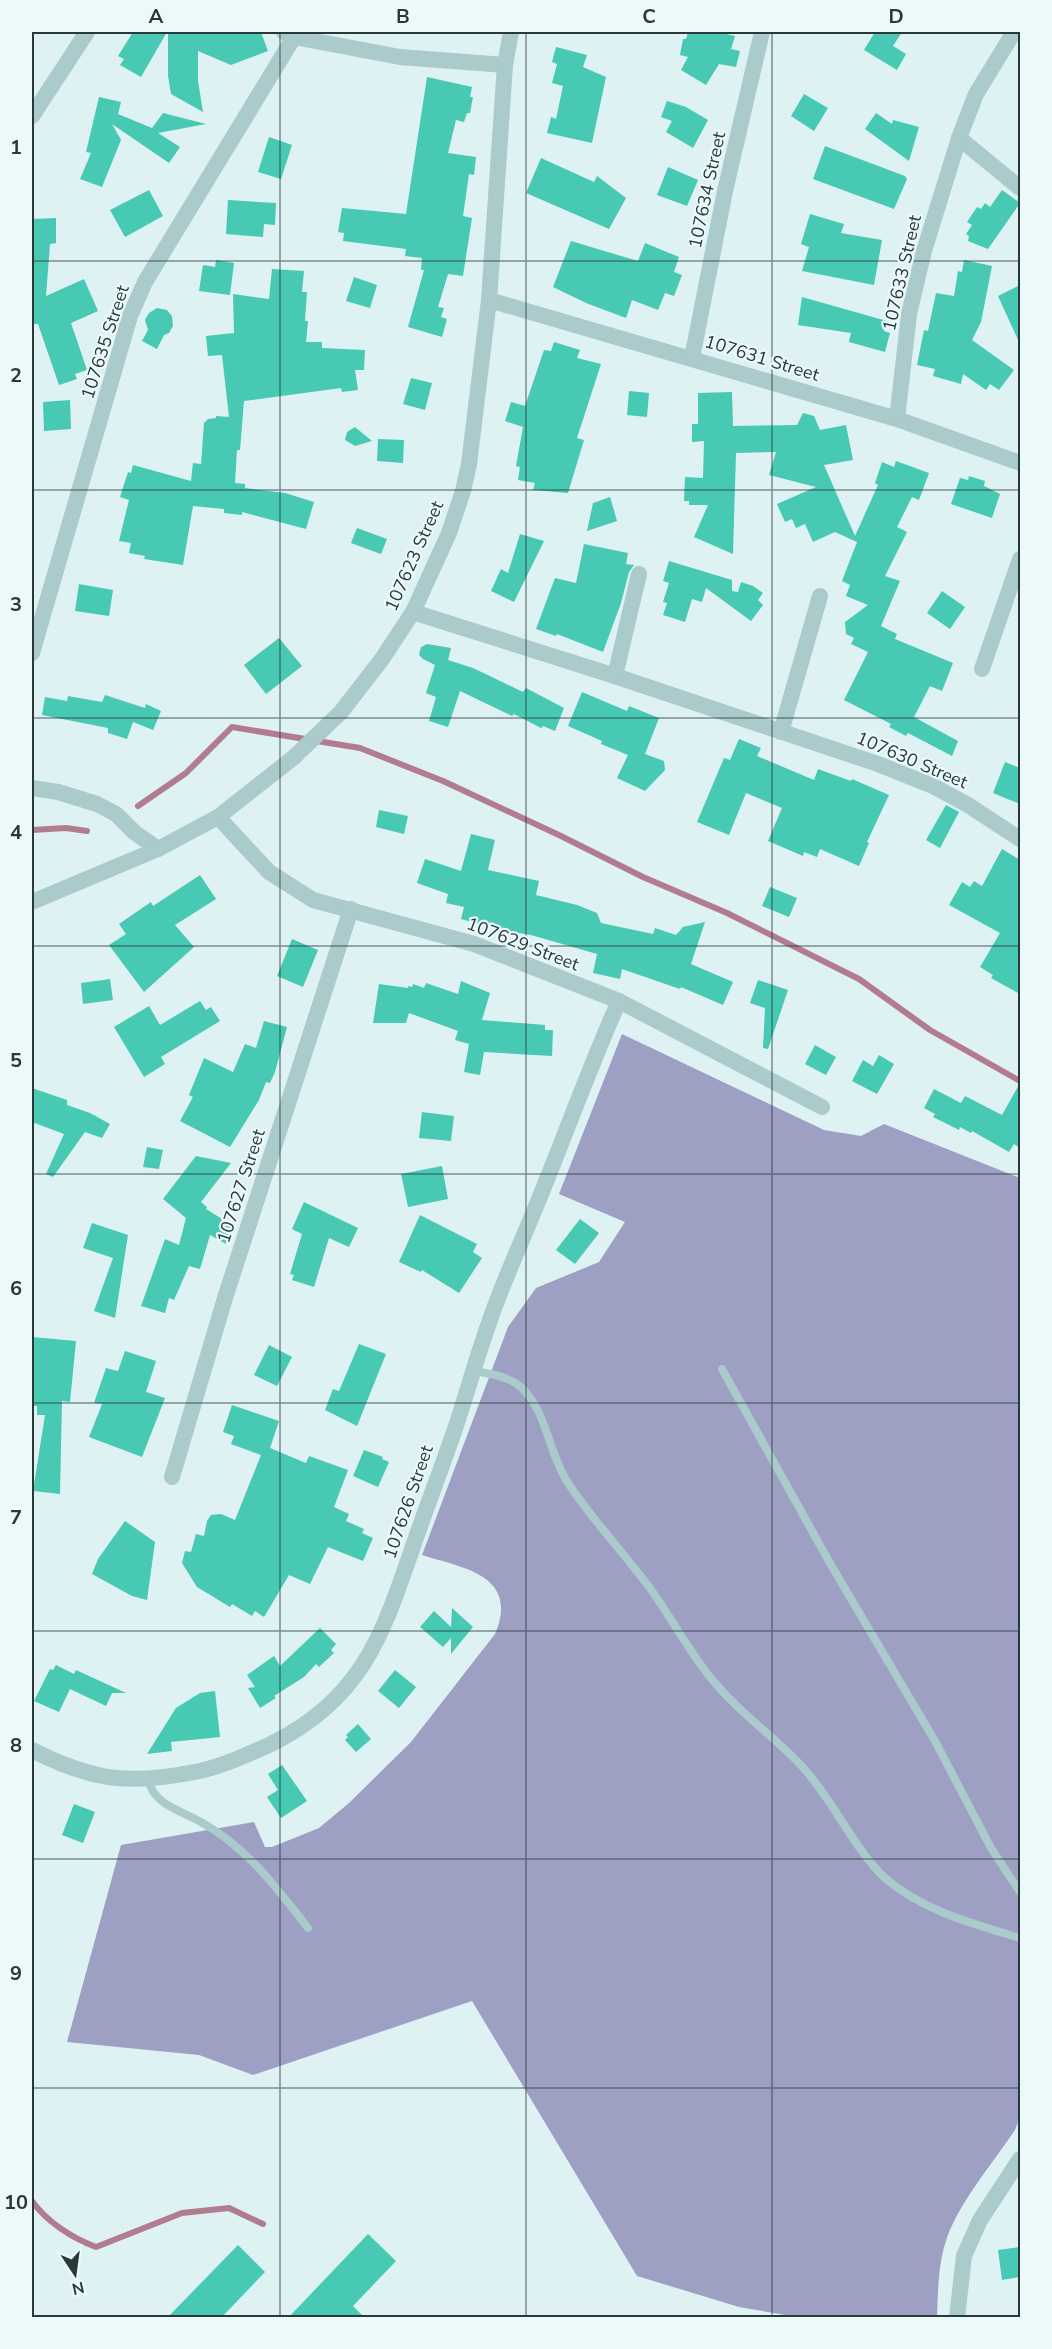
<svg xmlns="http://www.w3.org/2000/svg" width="1052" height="2349" viewBox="0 0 1052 2349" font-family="'Nunito Sans',sans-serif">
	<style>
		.green { fill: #9ea0c3 }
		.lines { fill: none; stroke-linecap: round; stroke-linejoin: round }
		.stream { stroke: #b27c90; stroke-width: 6 }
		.building { fill: #47c9b4 }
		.service { stroke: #aacacc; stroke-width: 8 }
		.minor { stroke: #aacacc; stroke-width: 16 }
		.grid { fill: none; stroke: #293938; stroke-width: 1.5; stroke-opacity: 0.55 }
		.labels { text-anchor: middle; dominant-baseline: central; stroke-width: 4.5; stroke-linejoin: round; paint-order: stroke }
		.street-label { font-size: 18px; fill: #293938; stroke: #ebf9fb }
		.neatline { fill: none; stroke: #293938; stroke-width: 2 }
		.grid-label { font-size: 20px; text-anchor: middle; font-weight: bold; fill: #293938 }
	</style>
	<rect width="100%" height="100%" fill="#def1f3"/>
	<path class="green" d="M622,1034L824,1130L861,1136L884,1124L1020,1178V2117L1015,2130C993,2163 956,2206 945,2244C938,2267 938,2294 937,2317H797L739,2307L637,2276L472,2001L253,2075L199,2055L67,2042L121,1845L254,1822L265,1847H272L319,1828L349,1803L411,1742L495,1634C520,1575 463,1568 422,1555L508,1327L536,1288L599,1262L625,1222L559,1194Z"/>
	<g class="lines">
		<g class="stream">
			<polyline points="138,806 186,773 232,727 360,748 443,781 561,836 643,877 727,913 859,979 930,1030 1020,1081"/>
			<polyline points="32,830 66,828 87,831"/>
			<path d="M32,2201C47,2222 72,2238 96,2247L182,2213L229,2208L263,2224"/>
		</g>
	</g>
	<g class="building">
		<polygon points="133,32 167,32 141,77 120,65 124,59 118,56"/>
		<polygon points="168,32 261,32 268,51 231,65 198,51 198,81 203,112 171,94 168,76"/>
		<polygon points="688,32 718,32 735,36 731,49 740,51 736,67 719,64 706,85 681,70 688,57 680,55 683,39 686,39"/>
		<polygon points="875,32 902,32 893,46 906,54 897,70 864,50"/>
		<polygon points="556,47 587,55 583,67 606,77 592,143 547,133 551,117 556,119 563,86 552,83 557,64 552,62"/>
		<polygon points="427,77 472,87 470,97 473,97 470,113 467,113 464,122 456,120 448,153 476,157 474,175 469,174 463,216 472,218 463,276 448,274 438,307 444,308 441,317 447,319 442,337 408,327 424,270 421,270 422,258 405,256 406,249 343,241 344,233 338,232 342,208 406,214"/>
		<polygon points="804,94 828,108 814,131 791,116"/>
		<polygon points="99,97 121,102 118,114 152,128 163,113 206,124 158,133 180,147 169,163 112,124 121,140 102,187 80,179 91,153 86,152"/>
		<polygon points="667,101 686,107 708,120 693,148 666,132 672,121 661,117"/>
		<polygon points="876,113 892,124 893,120 919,127 909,161 865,129"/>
		<polygon points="269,137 292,145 281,179 258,172"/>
		<polygon points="825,146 905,176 907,179 894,209 813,179"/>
		<polygon points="541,158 594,182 597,176 626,198 609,229 526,193"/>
		<polygon points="668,167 698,180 687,206 657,195"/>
		<polygon points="149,190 163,216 125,237 110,210"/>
		<polygon points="1002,190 1020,203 988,249 968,241 969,236 966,234 972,225 967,222 977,207 981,209 985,203 990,207"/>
		<polygon points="228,200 276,203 275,225 264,224 263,237 226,234"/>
		<polygon points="810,214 844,224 841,233 882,240 874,285 802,271 809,247 801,244"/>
		<polygon points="56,218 56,243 50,244 46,296 84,279 98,311 71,323 87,370 75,374 77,379 59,385 38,324 32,324 32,219"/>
		<polygon points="571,241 638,261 645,243 679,257 674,272 682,275 674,296 665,293 658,310 632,300 626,318 586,303 553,287"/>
		<polygon points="216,260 234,263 230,295 199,291 203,265 215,267"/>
		<polygon points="964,260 992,266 981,322 972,340 1014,370 999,390 990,384 986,390 963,374 961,384 933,376 935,369 917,365 924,330 928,331 936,293 954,296 958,271 962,272"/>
		<polygon points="272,269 304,271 302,292 307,292 305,321 308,321 306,342 322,342 322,348 365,350 364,370 355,370 358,390 342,392 341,388 244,401 240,450 237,450 235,483 245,484 245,488 285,493 314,502 306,529 242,512 242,515 224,513 224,509 193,506 183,565 144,559 145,556 129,553 131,543 119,541 129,500 120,497 128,472 131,473 133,465 191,481 193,463 201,464 204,423 208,419 216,418 216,416 229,417 222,355 208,356 206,336 234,333 233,294 269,299"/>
		<polygon points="354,277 377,285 370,308 346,301"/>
		<polygon points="1020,285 1020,344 998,296"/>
		<polygon points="802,297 887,321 884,331 890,333 885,352 849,342 851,333 798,325"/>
		<polygon points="157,308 167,310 172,316 173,326 169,333 164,335 157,349 142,341 148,330 145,320 149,313"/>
		<polygon points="554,342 580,350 577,358 601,364 577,438 584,440 568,493 533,490 535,483 518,480 520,467 516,466 523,427 505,421 511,402 525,406 544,350 551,351"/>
		<polygon points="411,378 432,383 425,410 403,404"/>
		<polygon points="629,391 649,393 647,417 627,415"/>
		<polygon points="732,392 733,426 797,425 803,413 814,416 820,430 846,425 853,460 824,465 855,536 878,485 875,483 882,462 894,467 896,461 929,473 919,500 912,497 897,527 907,532 885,576 900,581 881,626 897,634 895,639 953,663 942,691 930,686 914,717 958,741 952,756 908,733 906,736 889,727 891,724 844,700 868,652 851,644 854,638 846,634 845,622 868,605 846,596 850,585 842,581 857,542 835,532 813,542 805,524 796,528 792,519 785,522 777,504 816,487 769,475 776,452 736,453 733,554 694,537 708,505 689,505 689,501 684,501 685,477 703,478 704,441 692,442 692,424 698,424 698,393"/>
		<polygon points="70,400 71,429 44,431 43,402"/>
		<polygon points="355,427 372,441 355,446 345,440 347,432"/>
		<polygon points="378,439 404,440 403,463 377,461"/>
		<polygon points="969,476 985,481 984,486 1000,494 992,518 951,504 960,478 968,480"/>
		<polygon points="610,497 617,521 587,531 593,503"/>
		<polygon points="357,528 387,539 381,554 351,543"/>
		<polygon points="520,534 544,541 514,602 491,591 501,569 508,573"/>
		<polygon points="584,544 628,553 626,564 634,565 629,572 621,603 603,652 557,634 556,636 536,629 555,578 576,583"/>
		<polygon points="669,561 732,580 732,591 738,592 741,582 753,586 763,593 758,600 763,605 751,621 706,588 702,602 692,599 685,622 663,615 667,603 663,602 669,583 663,581"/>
		<polygon points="79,584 113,590 109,616 75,611"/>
		<polygon points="942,591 965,607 950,629 927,613"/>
		<polygon points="279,638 302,666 266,694 244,665"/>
		<polygon points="427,644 451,648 448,660 473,668 523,692 526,688 564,708 555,731 543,726 541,728 514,714 512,716 460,691 448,727 429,721 436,697 426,693 435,665 423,659 419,655 421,647"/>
		<polygon points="582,692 627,711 629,706 659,718 645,754 664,761 665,770 645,791 617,778 628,755 601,744 602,741 568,726"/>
		<polygon points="105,695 145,708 146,704 161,711 153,730 133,722 127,739 108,733 108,728 42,715 45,697 67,701 68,696 102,702"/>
		<polygon points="739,739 761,748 757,756 814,780 818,769 851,781 852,779 889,795 867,842 869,843 859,866 820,849 817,857 804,852 803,856 768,841 782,808 746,793 729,835 697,822 724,758 730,760"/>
		<polygon points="1005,762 1020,768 1020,804 993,793"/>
		<polygon points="946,805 959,812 940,848 926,840"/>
		<polygon points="379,810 408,816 404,834 376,827"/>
		<polygon points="471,834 495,840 488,870 539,881 536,895 577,905 597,913 601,923 653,934 655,928 676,935 683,927 705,922 691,964 733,982 723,1005 681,987 680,989 677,988 622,969 620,979 593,973 597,954 531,935 501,930 461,919 464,907 446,903 448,894 417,883 425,859 461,871"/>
		<polygon points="1002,849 1020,860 1020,994 991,978 993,975 980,967 1000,933 949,905 962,882 970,887 974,881 982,886"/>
		<polygon points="200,875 216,899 175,925 194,947 144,992 109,945 126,934 119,924 151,902 153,906"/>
		<polygon points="770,887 797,898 789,917 762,906"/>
		<polygon points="292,939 318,950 303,987 277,976"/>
		<polygon points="110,979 113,1000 83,1004 81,983"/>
		<polygon points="758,980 788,990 768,1049 763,1048 765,1008 750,1003"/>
		<polygon points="461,981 490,993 482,1020 545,1025 545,1030 553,1030 552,1056 484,1052 480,1075 464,1072 469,1044 455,1040 458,1031 409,1013 406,1023 373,1023 379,984 408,988 408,986 412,987 413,984 424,988 426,983 458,994"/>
		<polygon points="200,1001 206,1010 211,1007 220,1021 161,1057 165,1064 144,1077 114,1027 149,1006 160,1025"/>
		<polygon points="264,1021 287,1027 275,1072 270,1083 266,1082 259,1100 230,1147 180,1121 193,1097 189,1095 204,1058 233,1072 245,1044 256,1048"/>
		<polygon points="815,1045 836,1057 826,1075 805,1064"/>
		<polygon points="879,1055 894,1064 877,1094 852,1081 863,1060 873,1066"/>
		<polygon points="1020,1083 1020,1148 1014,1144 1009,1152 972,1131 971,1133 960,1127 959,1130 933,1117 935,1114 924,1108 934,1089 961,1103 965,1096 1002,1115"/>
		<polygon points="32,1088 67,1100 67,1105 90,1113 110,1124 102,1138 85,1132 53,1177 46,1174 64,1134 32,1122"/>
		<polygon points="422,1112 454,1116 451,1141 419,1138"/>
		<polygon points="147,1147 163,1150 159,1169 143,1167"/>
		<polygon points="196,1156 231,1163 201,1202 207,1207 206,1209 235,1227 226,1244 210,1235 200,1269 189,1266 174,1300 169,1298 165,1313 141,1306 165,1239 179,1245 186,1218 163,1199"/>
		<polygon points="442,1166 448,1199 408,1207 401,1174"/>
		<polygon points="304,1202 358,1228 349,1247 329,1238 314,1287 292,1280 294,1275 290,1274 302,1234 292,1229"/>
		<polygon points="420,1215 477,1244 473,1252 482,1258 459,1293 422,1270 421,1272 399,1262"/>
		<polygon points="580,1219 599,1233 575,1264 556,1250"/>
		<polygon points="92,1223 128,1235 115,1318 94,1311 113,1258 83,1248"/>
		<polygon points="32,1337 76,1341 70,1402 62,1401 60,1494 33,1491 45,1415 37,1415 37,1406 32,1406"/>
		<polygon points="359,1344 386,1354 357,1426 325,1410 333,1389 339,1391"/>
		<polygon points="269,1345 292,1357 277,1386 254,1375"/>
		<polygon points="125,1351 156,1361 146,1392 165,1398 142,1457 89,1437 102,1404 94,1403 106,1368 118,1371"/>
		<polygon points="232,1405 279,1421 270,1448 306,1463 309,1456 348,1470 334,1507 349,1514 346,1521 364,1529 362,1533 373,1538 363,1561 328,1547 310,1584 289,1575 264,1617 255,1611 252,1616 232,1604 230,1607 197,1587 182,1563 185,1551 191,1552 196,1534 204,1536 207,1521 211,1515 221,1514 235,1520 261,1455 231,1444 234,1436 223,1432"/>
		<polygon points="364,1450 383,1457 382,1459 389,1462 378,1487 353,1476"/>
		<polygon points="125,1521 155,1542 147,1600 132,1596 92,1574 98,1559"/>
		<polygon points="452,1608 473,1627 451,1654 451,1638 443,1647 420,1627 434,1611 451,1627"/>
		<polygon points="320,1628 336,1644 331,1650 334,1653 319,1667 316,1664 304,1677 274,1696 276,1698 260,1708 248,1688 255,1687 247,1675 274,1656 280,1666"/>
		<polygon points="56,1665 74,1674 76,1670 126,1693 112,1693 106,1706 70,1689 59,1712 34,1701 50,1669 53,1670"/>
		<polygon points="395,1670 416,1687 399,1708 378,1691"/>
		<polygon points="215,1691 220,1737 171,1742 172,1751 147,1754 176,1708 200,1693"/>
		<polygon points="358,1724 371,1739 356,1752 345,1740 348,1737 346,1735"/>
		<polygon points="282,1765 307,1801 281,1818 267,1797 278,1790 268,1774"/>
		<polygon points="74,1804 95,1812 83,1843 62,1835"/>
		<polygon points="368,2234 396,2261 353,2306 365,2318 288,2318"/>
		<polygon points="238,2245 265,2272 221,2318 167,2318"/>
		<polygon points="1020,2247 1020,2277 1002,2280 998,2250"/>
	</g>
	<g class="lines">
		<g class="service">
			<polyline points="722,1369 831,1565 935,1741 991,1848 1020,1892"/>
			<path d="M474,1371C490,1374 508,1376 521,1387C548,1413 548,1453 568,1483C593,1521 625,1554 652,1591C676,1625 696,1664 725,1694C751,1722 782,1743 807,1772C834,1803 856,1851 885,1878C923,1911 974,1924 1020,1938"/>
			<path d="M148,1779C153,1804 179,1810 199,1821C246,1846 276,1887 308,1928"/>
		</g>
		<g class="minor">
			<polyline points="284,32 294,37 400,57 505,65"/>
			<polyline points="32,116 87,32"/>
			<polyline points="959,138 1020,188"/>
			<polyline points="489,300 897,419 1020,463"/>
			<polyline points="692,358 725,191 762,32"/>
			<polyline points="897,419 909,314 924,251 959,138 976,94 1014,32"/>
			<polyline points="413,612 615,676 878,764 933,786 968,805 1020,839"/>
			<polyline points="32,653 130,316 145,282 294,37"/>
			<polyline points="982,669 1020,559"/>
			<polyline points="615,676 639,574"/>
			<polyline points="781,732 820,596"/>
			<polyline points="32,788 58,792 97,804 116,814 134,832 158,849"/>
			<polyline points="218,817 269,872 313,900 474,944 619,1001 822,1107"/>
			<polyline points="32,902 158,849 218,817 293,758 341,712 382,659 413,612 449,533 463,491 469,464 489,300 505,65 511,32"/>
			<polyline points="172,1477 225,1298 351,909"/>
			<path d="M32,1750C95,1782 131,1785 200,1771C225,1765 247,1755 271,1744C368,1696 385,1626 418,1532C430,1498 443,1464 455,1429C467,1393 477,1356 490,1320C504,1279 523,1239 539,1199C566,1133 590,1066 619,1001"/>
			<polyline points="957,2318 964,2256 980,2220 1020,2159"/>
		</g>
	</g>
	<path class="grid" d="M280,32V2318M526,32V2318M772,32V2318M32,261H1020M32,490H1020M32,718H1020M32,946H1020M32,1174H1020M32,1403H1020M32,1631H1020M32,1859H1020M32,2088H1020"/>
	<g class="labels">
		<g class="street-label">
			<text transform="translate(707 190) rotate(-78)">107634 Street</text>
			<text transform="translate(902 273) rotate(-77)">107633 Street</text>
			<text transform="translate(105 342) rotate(-72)">107635 Street</text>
			<text transform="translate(762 358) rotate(17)">107631 Street</text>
			<text transform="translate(414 556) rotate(-66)">107623 Street</text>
			<text transform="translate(912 760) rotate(23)">107630 Street</text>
			<text transform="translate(523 944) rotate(21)">107629 Street</text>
			<text transform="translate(241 1186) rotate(-72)">107627 Street</text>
			<text transform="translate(408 1502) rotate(-71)">107626 Street</text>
		</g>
	</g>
	<rect width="1052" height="2349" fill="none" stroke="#ebf9fb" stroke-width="66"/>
	<g transform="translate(75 2274) rotate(167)" stroke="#ebf9fb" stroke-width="4.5" paint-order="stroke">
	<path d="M0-4.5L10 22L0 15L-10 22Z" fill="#293938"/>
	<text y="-9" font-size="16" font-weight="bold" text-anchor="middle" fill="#293938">N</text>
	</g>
	<rect x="33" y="33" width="986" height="2283" class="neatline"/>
	<g class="grid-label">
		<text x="156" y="23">A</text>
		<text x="403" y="23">B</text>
		<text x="649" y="23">C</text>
		<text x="896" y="23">D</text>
		<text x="16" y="154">1</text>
		<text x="16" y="382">2</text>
		<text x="16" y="611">3</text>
		<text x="16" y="839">4</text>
		<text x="16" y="1067">5</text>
		<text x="16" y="1295">6</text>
		<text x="16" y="1524">7</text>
		<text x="16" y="1752">8</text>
		<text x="16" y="1980">9</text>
		<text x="16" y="2209">10</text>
	</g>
</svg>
